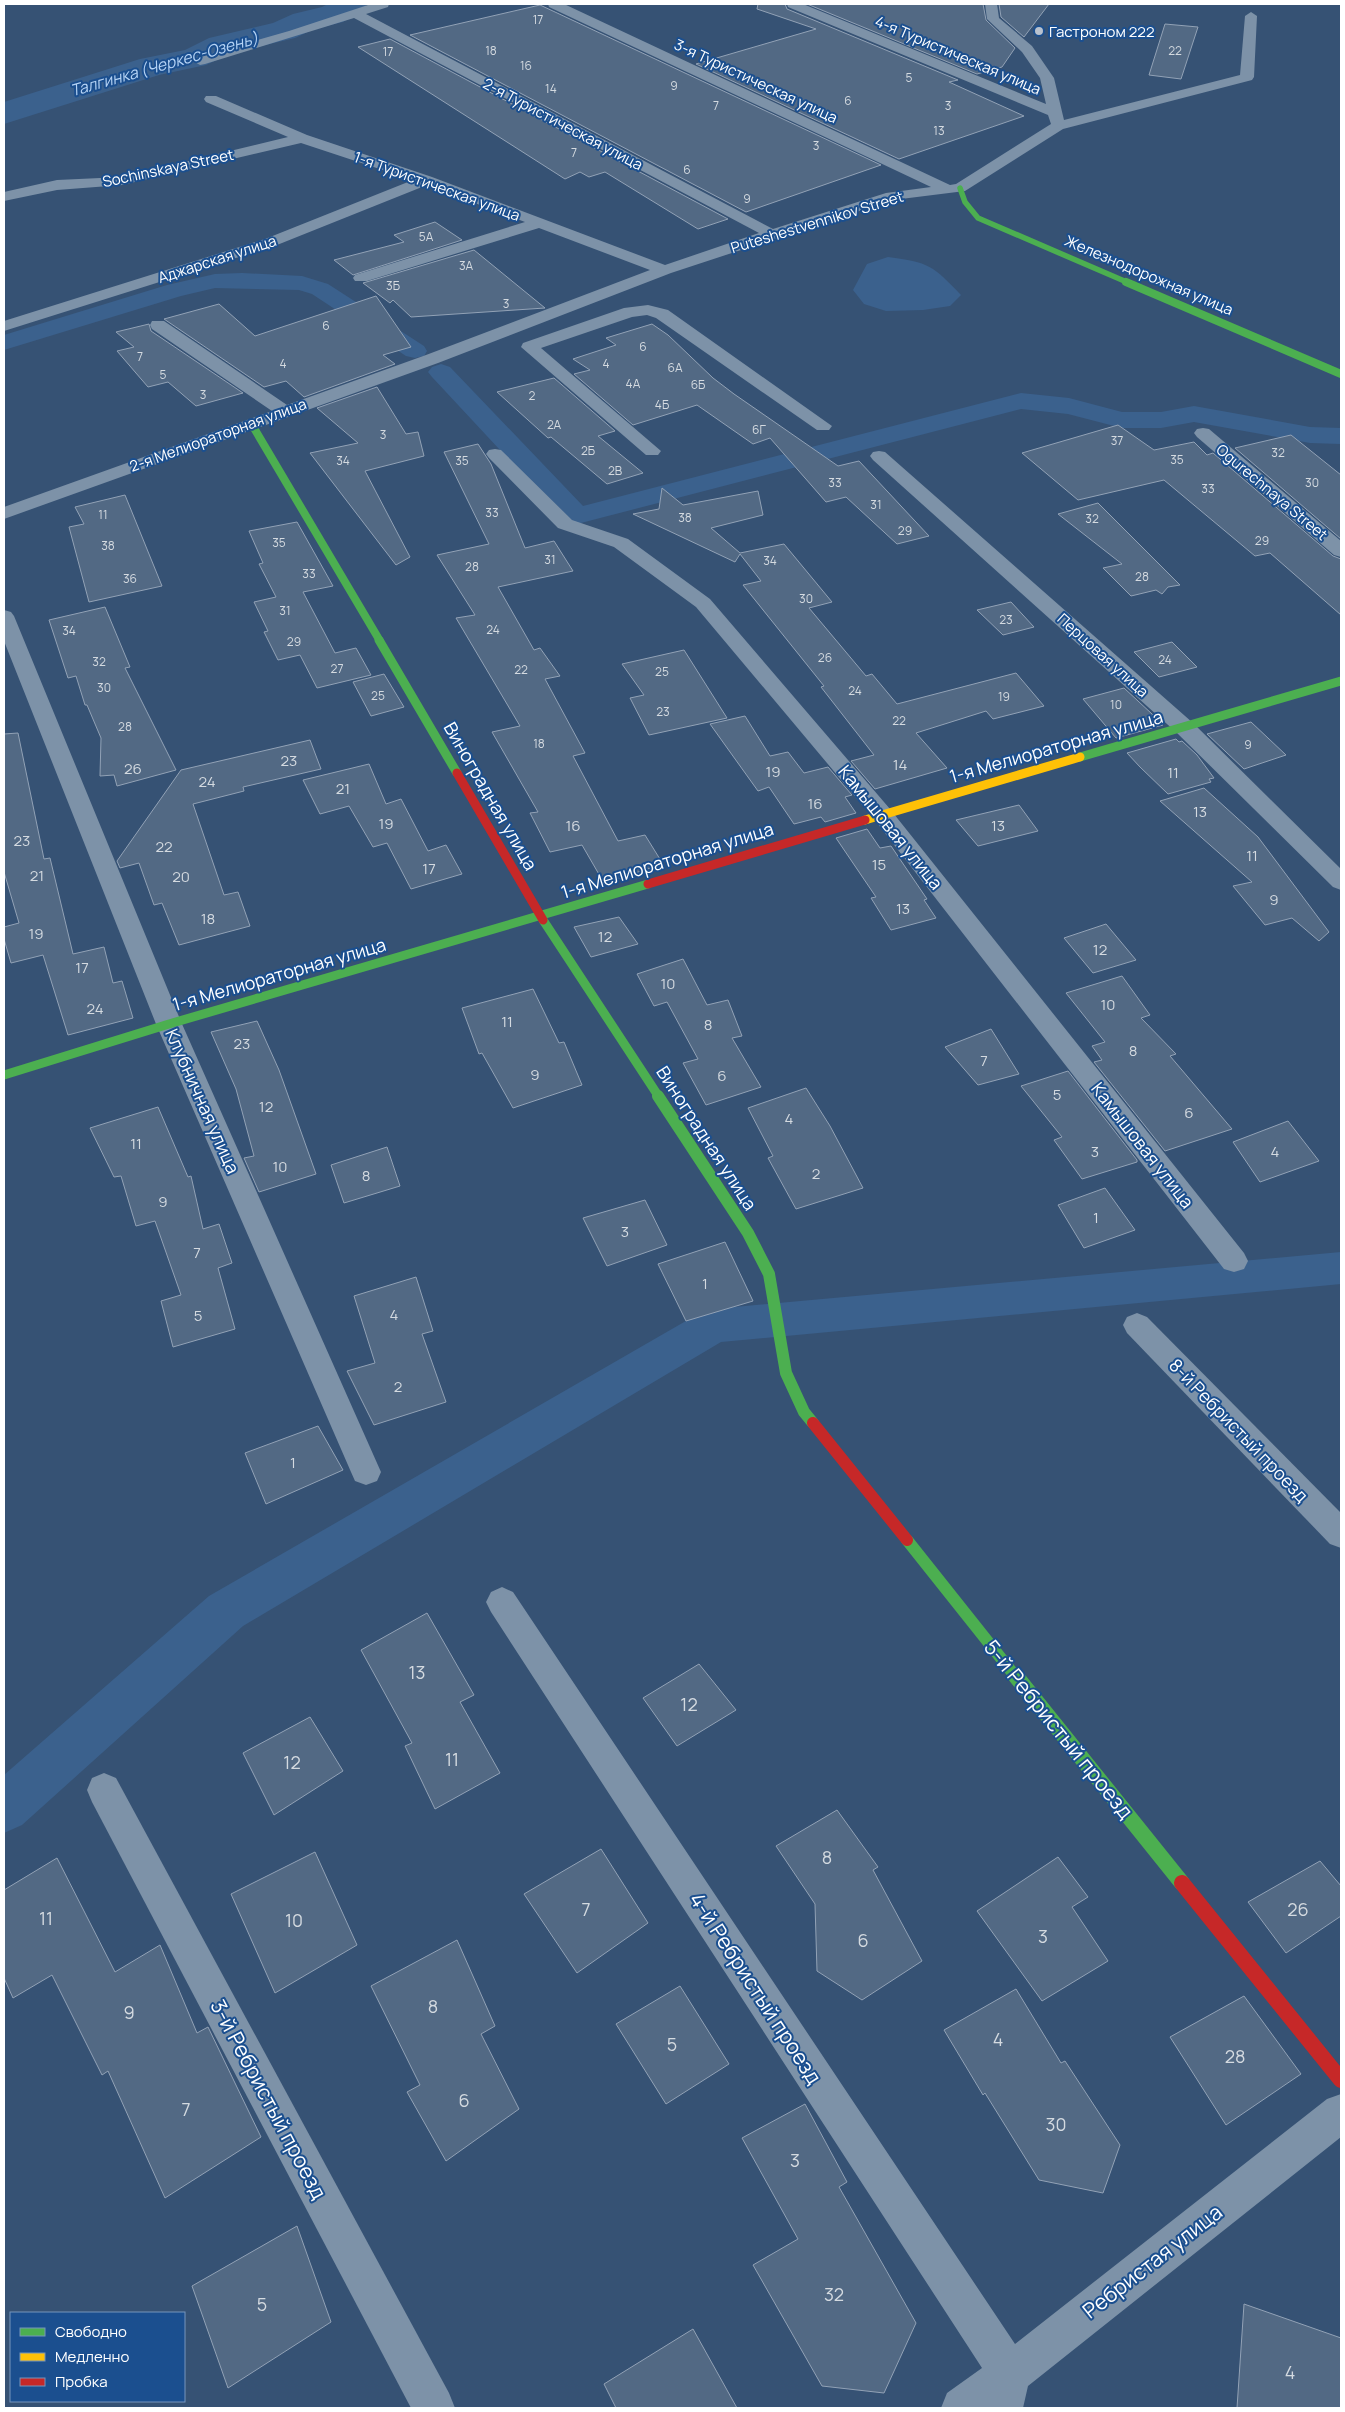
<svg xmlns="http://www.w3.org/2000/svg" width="1345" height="2412" viewBox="0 0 1345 2412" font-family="Manrope,sans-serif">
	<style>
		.water { fill: #3b618d }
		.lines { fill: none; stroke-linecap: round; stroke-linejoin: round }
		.canal { fill: #3b618d; fill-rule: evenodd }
		.river { fill: #3b618d; fill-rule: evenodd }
		.building { fill: #526984; stroke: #92a2b6 }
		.street { fill: #7d92a8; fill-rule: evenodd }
		.fast-far4 { stroke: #4caf50; stroke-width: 5.5 }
		.fast-far3 { stroke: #4caf50; stroke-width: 8 }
		.fast-far2 { stroke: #4caf50; stroke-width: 9 }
		.fast-far1 { stroke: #4caf50; stroke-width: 12 }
		.fast { stroke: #4caf50; stroke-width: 16 }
		.slow { stroke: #ffc107; stroke-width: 9 }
		.jam-far2 { stroke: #c62828; stroke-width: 9 }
		.jam-far1 { stroke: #c62828; stroke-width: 12 }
		.jam { stroke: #c62828; stroke-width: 16 }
		.poi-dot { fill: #b9c2ce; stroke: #1b4f8f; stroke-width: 2 }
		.labels { text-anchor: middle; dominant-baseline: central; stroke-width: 4; stroke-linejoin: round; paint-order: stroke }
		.far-number-label { font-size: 12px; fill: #d4dae0 }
		.far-poi-label { font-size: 15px; fill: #fff; stroke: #1b4f8f; text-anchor: start }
		.far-street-label { font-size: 15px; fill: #fff; stroke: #1b4f8f }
		.number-label { font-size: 15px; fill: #d4dae0 }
		.far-water-label { font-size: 16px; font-style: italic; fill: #b5d3f5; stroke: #1b4f8f }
		.street-label { font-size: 18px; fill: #fff; stroke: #1b4f8f }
		.near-number-label { font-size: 18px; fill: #d4dae0 }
		.near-street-label { font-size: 21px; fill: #fff; stroke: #1b4f8f }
	</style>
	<rect width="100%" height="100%" fill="#365274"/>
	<path class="water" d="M888,257C929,262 933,266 961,295L950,306L923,310L886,311L864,304L853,290L867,264Z"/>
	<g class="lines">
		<g class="canal">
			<polygon points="242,273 302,276 328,284 424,346 427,351 424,356 415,358 406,356 312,294 299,290 215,288 181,296 4,350 4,335 167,285 215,274"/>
			<polygon points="441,364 450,367 583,506 1021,393 1069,398 1122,412 1161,412 1194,406 1310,427 1341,428 1341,444 1310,443 1194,422 1161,428 1122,428 1068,414 1021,409 577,524 567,522 432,377 428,372 432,367"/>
			<polygon points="1341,1252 1341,1284 721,1342 243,1626 22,1825 4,1833 4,1775 209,1596 698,1314 713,1309"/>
		</g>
		<polygon class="river" points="328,4 367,4 362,11 343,22 314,29 295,38 232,53 206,65 159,75 4,124 4,102 140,59 185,50 209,38 273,23 293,14 322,7"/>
	</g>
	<g class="building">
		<polygon points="758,4 785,4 787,9 958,80 949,82 1024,116 899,159 696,64 816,29 757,9"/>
		<polygon points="807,4 983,4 986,20 1015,48 1002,67 977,74"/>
		<polygon points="999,4 1049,4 1024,37 1001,17"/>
		<polygon points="540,5 555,12 881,165 746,212 410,35"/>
		<polygon points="1165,24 1198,27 1181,79 1149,75"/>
		<polygon points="390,39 728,219 698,229 605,172 589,177 580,172 565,179 358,47"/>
		<polygon points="435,222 462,240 353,275 334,260 404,242 394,235"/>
		<polygon points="474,250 545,308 411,317 393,300 390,303 363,283"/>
		<polygon points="376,296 411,347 383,355 395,364 304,397 286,381 264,387 164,319 219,304 255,336"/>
		<polygon points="149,324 151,331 243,393 196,406 168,382 148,387 117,351 134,347 116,332"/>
		<polygon points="652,324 668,335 713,378 734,394 838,466 859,461 929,536 897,544 846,497 826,502 770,438 753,444 697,405 633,425 574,374 590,370 573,359 616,345 606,338"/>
		<polygon points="554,378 615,431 598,436 643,473 607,484 551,437 548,438 497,392"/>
		<polygon points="377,387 406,434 418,432 424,456 365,471 410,557 396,565 310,453 358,443 317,408"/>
		<polygon points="1118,425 1154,450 1194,442 1207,455 1213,453 1333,556 1341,559 1341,615 1270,553 1255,556 1164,480 1078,500 1022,453"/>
		<polygon points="1291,435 1341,475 1341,539 1235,448"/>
		<polygon points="478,444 491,464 525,548 554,541 573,571 498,587 534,650 540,648 560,676 545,679 585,753 573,756 618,841 645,835 663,864 604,883 582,845 550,852 530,813 538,812 492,732 520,726 456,618 475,615 437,555 489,544 444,452"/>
		<polygon points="662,488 683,505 758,491 763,515 711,528 740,553 784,544 832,602 809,608 866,676 872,674 897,704 1016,673 1044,706 993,719 986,711 916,733 947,768 875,789 851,761 874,755 821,687 824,686 743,585 761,581 740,554 735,562 633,514 659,509"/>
		<polygon points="125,495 162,586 89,602 69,527 84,524 75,507"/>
		<polygon points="1098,503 1180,585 1168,587 1162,594 1156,590 1131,596 1103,568 1122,564 1058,514"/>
		<polygon points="297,522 333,586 303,592 335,653 356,648 371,675 317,688 300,655 278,660 264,632 268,631 254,602 276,597 259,564 263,563 249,531"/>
		<polygon points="1011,602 1034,627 1003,635 977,610"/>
		<polygon points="105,607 130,667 125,668 176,770 117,786 114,775 100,776 101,738 87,705 85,705 76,676 68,678 49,620"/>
		<polygon points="1172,642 1197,667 1159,677 1134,652"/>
		<polygon points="684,650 727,718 649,735 630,698 644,695 622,664"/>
		<polygon points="384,674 404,707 371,716 353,682"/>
		<polygon points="1124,688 1152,714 1163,725 1116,738 1083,699"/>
		<polygon points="745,716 770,756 788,752 804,773 828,767 852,795 845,797 856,813 825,822 821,817 794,824 769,787 758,791 710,724"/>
		<polygon points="1251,722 1286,755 1244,769 1207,734"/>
		<polygon points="18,733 44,859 50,858 73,954 104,947 113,983 122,981 133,1018 68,1035 43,955 11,963 4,939 4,927 19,923 4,872 4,734"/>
		<polygon points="1176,739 1179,742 1182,741 1197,755 1214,778 1209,779 1211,782 1168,794 1140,767 1127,753"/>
		<polygon points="310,740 321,769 243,787 244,791 193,804 224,895 238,892 250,926 179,945 162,903 154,905 139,863 120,868 117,861 181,770"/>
		<polygon points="369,764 386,804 401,799 428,851 446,845 462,874 411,889 387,843 373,847 349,806 320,814 303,780"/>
		<polygon points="1204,788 1258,837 1329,932 1319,941 1292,918 1265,925 1233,886 1252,882 1160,801"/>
		<polygon points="1019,805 1038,831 978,846 956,820"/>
		<polygon points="867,829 880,848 891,846 927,899 924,900 936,918 891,930 871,898 876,897 836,838"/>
		<polygon points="619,917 638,944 591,957 574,927"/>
		<polygon points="1106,924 1136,960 1093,973 1064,938"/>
		<polygon points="683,959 707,1005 728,1000 742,1036 732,1038 761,1087 706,1105 683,1063 698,1059 667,1002 654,1006 637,974"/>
		<polygon points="1122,976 1150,1015 1141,1018 1176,1054 1170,1056 1232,1129 1165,1151 1094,1062 1102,1060 1092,1046 1105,1042 1066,993"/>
		<polygon points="533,989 559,1043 564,1042 582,1085 513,1108 482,1053 479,1054 462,1008"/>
		<polygon points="257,1021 279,1070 316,1174 259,1192 244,1158 254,1156 236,1089 211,1032"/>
		<polygon points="991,1029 1019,1074 978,1085 945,1047"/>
		<polygon points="1068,1071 1137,1160 1137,1162 1082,1179 1054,1140 1062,1137 1021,1086"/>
		<polygon points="806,1088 830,1126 863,1188 796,1209 768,1158 773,1156 748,1108"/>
		<polygon points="158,1107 188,1177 191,1176 203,1229 219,1224 232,1263 218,1268 235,1329 173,1347 161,1301 181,1295 155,1221 136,1226 121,1176 114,1177 90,1128"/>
		<polygon points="1288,1121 1319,1161 1260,1182 1233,1142"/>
		<polygon points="387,1147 400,1186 344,1203 331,1165"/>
		<polygon points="1105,1188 1135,1230 1084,1248 1058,1205"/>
		<polygon points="645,1200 667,1245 607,1266 583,1218"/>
		<polygon points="725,1242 753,1301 686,1321 658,1264"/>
		<polygon points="416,1277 433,1331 422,1334 446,1402 374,1425 347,1371 375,1363 354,1296"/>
		<polygon points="318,1426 343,1470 266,1504 245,1453"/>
		<polygon points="427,1613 474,1695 460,1702 500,1773 435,1809 405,1746 412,1743 361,1650"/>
		<polygon points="699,1664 736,1710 677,1746 643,1698"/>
		<polygon points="310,1717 343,1771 274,1815 243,1753"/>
		<polygon points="837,1810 878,1867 873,1870 922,1961 862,2000 817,1971 815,1904 776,1846"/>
		<polygon points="601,1849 648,1923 577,1973 524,1894"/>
		<polygon points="315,1852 357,1945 275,1993 231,1894"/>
		<polygon points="1058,1857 1088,1897 1072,1907 1108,1961 1042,2001 977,1911"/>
		<polygon points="57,1858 115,1972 160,1945 197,2033 208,2027 261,2137 165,2198 108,2071 102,2075 52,1975 13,1998 4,1978 4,1890"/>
		<polygon points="1320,1861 1341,1886 1341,1916 1286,1953 1248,1902"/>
		<polygon points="457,1940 495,2026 481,2034 519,2109 446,2161 407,2092 420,2085 371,1986"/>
		<polygon points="680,1986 729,2064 666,2104 616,2024"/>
		<polygon points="1016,1989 1061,2063 1065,2061 1120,2145 1103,2193 1039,2180 985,2093 983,2095 944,2030"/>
		<polygon points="1244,1996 1301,2074 1226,2125 1170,2037"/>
		<polygon points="805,2104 847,2182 839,2187 916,2323 884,2393 822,2386 753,2265 798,2239 742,2138"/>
		<polygon points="297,2226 331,2322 228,2388 192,2286"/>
		<polygon points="1244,2304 1341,2338 1341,2408 1237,2408"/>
		<polygon points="693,2329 737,2408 616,2408 604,2384"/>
	</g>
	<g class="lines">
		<g class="street">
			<polygon points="371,4 389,4 388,7 366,14 773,229 886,193 931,187 549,7 548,4 564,4 950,185 956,184 1051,124 1048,115 788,7 787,4 803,4 1046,104 1040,78 1022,52 987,19 985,4 997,4 999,18 1032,46 1054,78 1064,120 1240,75 1245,16 1251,12 1257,16 1254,77 1252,80 1063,129 965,191 893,200 671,273 438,363 4,519 4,507 272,411 152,329 150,325 152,321 164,321 287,405 426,355 650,270 539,228 367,281 355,281 353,278 355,275 525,222 427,185 277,245 4,331 4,321 265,239 413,180 301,143 122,185 57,190 4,201 4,192 57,180 122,177 288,137 206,102 204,99 206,96 216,96 307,135 432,177 665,265 759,233 354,18 205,64 200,65 193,61 195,58 289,31"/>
			<polygon points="648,305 668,310 832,426 829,430 817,430 656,318 647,315 632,317 541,348 661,451 658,455 646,455 521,347 523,343 624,308"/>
			<polygon points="1203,428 1209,429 1341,541 1341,557 1334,555 1197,437 1194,433 1197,429"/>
			<polygon points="495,449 501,450 572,520 628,539 710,599 890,809 1244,1253 1248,1261 1244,1269 1234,1272 1224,1269 874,819 696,607 614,547 558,528 489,458 486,454 489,450"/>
			<polygon points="879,451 885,452 1193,723 1341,869 1341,890 1333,887 1177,733 873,460 870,456 873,452"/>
			<polygon points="4,610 11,612 14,616 182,1024 381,1472 377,1481 366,1485 355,1481 351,1472 156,1024 4,641"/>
			<polygon points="1137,1313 1147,1317 1341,1513 1341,1548 1330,1544 1127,1333 1123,1325 1127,1317"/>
			<polygon points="502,1587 513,1592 1015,2344 1327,2099 1341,2094 1341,2137 1028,2386 1023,2408 941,2408 947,2393 982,2368 491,1612 486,1602 491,1592"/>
			<polygon points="104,1773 116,1778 449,2393 455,2408 411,2408 92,1802 87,1790 92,1778"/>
		</g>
		<polyline class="fast-far4" points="960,188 965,202 978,218 1129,283"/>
		<g class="fast-far3">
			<polyline points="1126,282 1341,374"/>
			<polyline points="251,423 380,641"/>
		</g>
		<g class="fast-far2">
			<polyline points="379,640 457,773"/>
			<polyline points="1080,757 1341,681"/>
			<polyline points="543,920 659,1097"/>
			<polyline points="4,1075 169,1024 648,884"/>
		</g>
		<g class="fast-far1">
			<polyline points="658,1096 748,1233 769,1274 786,1373 804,1412 813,1423"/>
			<polyline points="907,1540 1016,1677"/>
		</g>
		<polyline class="fast" points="1015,1675 1182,1883"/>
		<polyline class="slow" points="865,820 1080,757"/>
		<g class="jam-far2">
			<polyline points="457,773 543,920"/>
			<polyline points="648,884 865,820"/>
		</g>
		<polyline class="jam-far1" points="813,1423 907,1540"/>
		<polyline class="jam" points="1182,1883 1341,2080"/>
	</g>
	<circle class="poi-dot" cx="1039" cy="31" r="5"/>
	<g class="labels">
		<g class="far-number-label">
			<text x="538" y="19">17</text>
			<text x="491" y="50">18</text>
			<text x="1175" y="50">22</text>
			<text x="388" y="51">17</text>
			<text x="526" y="65">16</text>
			<text x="909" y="77">5</text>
			<text x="674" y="85">9</text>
			<text x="551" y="88">14</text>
			<text x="848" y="100">6</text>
			<text x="716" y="105">7</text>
			<text x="948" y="105">3</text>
			<text x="939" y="130">13</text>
			<text x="816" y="145">3</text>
			<text x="574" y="152">7</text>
			<text x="687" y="169">6</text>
			<text x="747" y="198">9</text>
			<text x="426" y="236">5А</text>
			<text x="466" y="265">3А</text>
			<text x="393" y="285">3Б</text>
			<text x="506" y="303">3</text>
			<text x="326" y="325">6</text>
			<text x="643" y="346">6</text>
			<text x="140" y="356">7</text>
			<text x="283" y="363">4</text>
			<text x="606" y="363">4</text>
			<text x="675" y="367">6А</text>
			<text x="163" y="374">5</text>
			<text x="633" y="383">4А</text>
			<text x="698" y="384">6Б</text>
			<text x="203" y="394">3</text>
			<text x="532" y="395">2</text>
			<text x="662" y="404">4Б</text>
			<text x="554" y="424">2А</text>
			<text x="759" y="429">6Г</text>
			<text x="383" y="434">3</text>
			<text x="1117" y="440">37</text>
			<text x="588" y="450">2Б</text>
			<text x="1278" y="452">32</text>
			<text x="1177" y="459">35</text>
			<text x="343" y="460">34</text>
			<text x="462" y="460">35</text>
			<text x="615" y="470">2В</text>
			<text x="835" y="482">33</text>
			<text x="1312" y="482">30</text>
			<text x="1208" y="488">33</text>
			<text x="876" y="504">31</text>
			<text x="492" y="512">33</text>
			<text x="103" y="514">11</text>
			<text x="685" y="517">38</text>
			<text x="1092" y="518">32</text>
			<text x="905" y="530">29</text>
			<text x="1262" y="540">29</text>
			<text x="279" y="542">35</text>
			<text x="108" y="545">38</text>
			<text x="550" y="559">31</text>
			<text x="770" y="560">34</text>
			<text x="472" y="566">28</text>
			<text x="309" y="573">33</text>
			<text x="1142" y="576">28</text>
			<text x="130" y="578">36</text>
			<text x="806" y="598">30</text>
			<text x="285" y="610">31</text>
			<text x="1006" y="619">23</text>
			<text x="493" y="629">24</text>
			<text x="69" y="630">34</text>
			<text x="294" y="641">29</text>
			<text x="825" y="657">26</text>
			<text x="1165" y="659">24</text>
			<text x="99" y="661">32</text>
			<text x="337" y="668">27</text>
			<text x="521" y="669">22</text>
			<text x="662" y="671">25</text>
			<text x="104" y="687">30</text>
			<text x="855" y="690">24</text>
			<text x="378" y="695">25</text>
			<text x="1004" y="696">19</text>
			<text x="1116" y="704">10</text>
			<text x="663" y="711">23</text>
			<text x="899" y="720">22</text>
			<text x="125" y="726">28</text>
			<text x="539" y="743">18</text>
			<text x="1248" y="744">9</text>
		</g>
		<g class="far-poi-label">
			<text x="1049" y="31">Гастроном 222</text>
		</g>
		<g class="far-street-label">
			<text transform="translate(958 55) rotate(23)">4-я Туристическая улица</text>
			<text transform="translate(756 81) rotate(25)">3-я Туристическая улица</text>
			<text transform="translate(563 124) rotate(28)">2-я Туристическая улица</text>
			<text transform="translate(168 168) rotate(-12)">Sochinskaya Street</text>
			<text transform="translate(437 186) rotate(20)">1-я Туристическая улица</text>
			<text transform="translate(817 222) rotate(-17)">Puteshestvennikov Street</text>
			<text transform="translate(217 259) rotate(-18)">Аджарская улица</text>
			<text transform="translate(1149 275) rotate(23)">Железнодорожная улица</text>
			<text transform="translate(218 435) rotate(-20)">2-я Мелиораторная улица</text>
			<text transform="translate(1272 492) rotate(40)">Ogurechnaya Street</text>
			<text transform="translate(1103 655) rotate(42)">Перцовая улица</text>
		</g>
		<g class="number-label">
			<text x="289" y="760">23</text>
			<text x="900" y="764">14</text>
			<text x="133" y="768">26</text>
			<text x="773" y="771">19</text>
			<text x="1173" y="772">11</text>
			<text x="207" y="781">24</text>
			<text x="343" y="788">21</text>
			<text x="815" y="803">16</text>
			<text x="1200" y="811">13</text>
			<text x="386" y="823">19</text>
			<text x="573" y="825">16</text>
			<text x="998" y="825">13</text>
			<text x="22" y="840">23</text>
			<text x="164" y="846">22</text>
			<text x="1252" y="855">11</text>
			<text x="879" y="864">15</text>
			<text x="429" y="868">17</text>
			<text x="37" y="875">21</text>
			<text x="181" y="876">20</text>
			<text x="1274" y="899">9</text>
			<text x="903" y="908">13</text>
			<text x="208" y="918">18</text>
			<text x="36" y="933">19</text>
			<text x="605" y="936">12</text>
			<text x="1100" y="949">12</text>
			<text x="82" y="967">17</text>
			<text x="668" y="983">10</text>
			<text x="1108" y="1004">10</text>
			<text x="95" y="1008">24</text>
			<text x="507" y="1021">11</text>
			<text x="708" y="1024">8</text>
			<text x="242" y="1043">23</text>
			<text x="1133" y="1050">8</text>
			<text x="984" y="1060">7</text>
			<text x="535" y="1074">9</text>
			<text x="722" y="1075">6</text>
			<text x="1057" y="1094">5</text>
			<text x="266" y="1106">12</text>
			<text x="1189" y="1112">6</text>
			<text x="789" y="1118">4</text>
			<text x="136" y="1143">11</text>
			<text x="1095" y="1151">3</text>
			<text x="1275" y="1151">4</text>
			<text x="280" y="1166">10</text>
			<text x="816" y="1173">2</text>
			<text x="366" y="1175">8</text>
			<text x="163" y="1201">9</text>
			<text x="1096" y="1217">1</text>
			<text x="625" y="1231">3</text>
			<text x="197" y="1252">7</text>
			<text x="705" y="1283">1</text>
			<text x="394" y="1314">4</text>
			<text x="198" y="1315">5</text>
			<text x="398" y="1386">2</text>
			<text x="293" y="1462">1</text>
		</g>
		<g class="far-water-label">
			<text transform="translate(164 64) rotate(-16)">Талгинка (Черкес-Озень)</text>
		</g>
		<g class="street-label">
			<text transform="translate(1056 746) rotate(-16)">1-я Мелиораторная улица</text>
			<text transform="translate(491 796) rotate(60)">Виноградная улица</text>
			<text transform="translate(891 827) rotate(51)">Камышовая улица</text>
			<text transform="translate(667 860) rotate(-17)">1-я Мелиораторная улица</text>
			<text transform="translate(279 974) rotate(-16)">1-я Мелиораторная улица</text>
			<text transform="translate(203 1101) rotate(66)">Клубничная улица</text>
			<text transform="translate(707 1138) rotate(57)">Виноградная улица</text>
			<text transform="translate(1143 1145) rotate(52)">Камышовая улица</text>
			<text transform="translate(1239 1430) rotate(46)">8-й Ребристый проезд</text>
		</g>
		<g class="near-number-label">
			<text x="417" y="1672">13</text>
			<text x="689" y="1704">12</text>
			<text x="452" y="1759">11</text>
			<text x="292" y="1762">12</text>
			<text x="827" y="1857">8</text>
			<text x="586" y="1909">7</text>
			<text x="1298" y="1909">26</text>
			<text x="46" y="1918">11</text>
			<text x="294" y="1920">10</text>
			<text x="1043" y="1936">3</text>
			<text x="863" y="1940">6</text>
			<text x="433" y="2006">8</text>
			<text x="129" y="2012">9</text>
			<text x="998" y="2039">4</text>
			<text x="672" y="2044">5</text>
			<text x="1235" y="2056">28</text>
			<text x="464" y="2100">6</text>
			<text x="186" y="2109">7</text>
			<text x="1056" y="2124">30</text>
			<text x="795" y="2160">3</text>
			<text x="834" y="2294">32</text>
			<text x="262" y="2304">5</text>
			<text x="1290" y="2372">4</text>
		</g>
		<g class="near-street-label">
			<text transform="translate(1059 1729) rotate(51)">5-й Ребристый проезд</text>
			<text transform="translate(756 1988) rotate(57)">4-й Ребристый проезд</text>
			<text transform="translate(269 2099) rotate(62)">3-й Ребристый проезд</text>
			<text transform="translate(1152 2261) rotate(-38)">Ребристая улица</text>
		</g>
	</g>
	<rect width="1345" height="2412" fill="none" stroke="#ffffff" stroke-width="10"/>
	<rect x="10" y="2312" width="175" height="90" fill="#1b4f8f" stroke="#7695bc"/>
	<rect x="20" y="2328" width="25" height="8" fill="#4caf50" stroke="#7695bc"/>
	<text x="55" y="2337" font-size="15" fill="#ffffff">Свободно</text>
	<rect x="20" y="2353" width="25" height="8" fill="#ffc107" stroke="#7695bc"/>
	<text x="55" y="2362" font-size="15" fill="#ffffff">Медленно</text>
	<rect x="20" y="2378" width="25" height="8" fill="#c62828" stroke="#7695bc"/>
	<text x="55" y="2387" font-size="15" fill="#ffffff">Пробка</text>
</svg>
